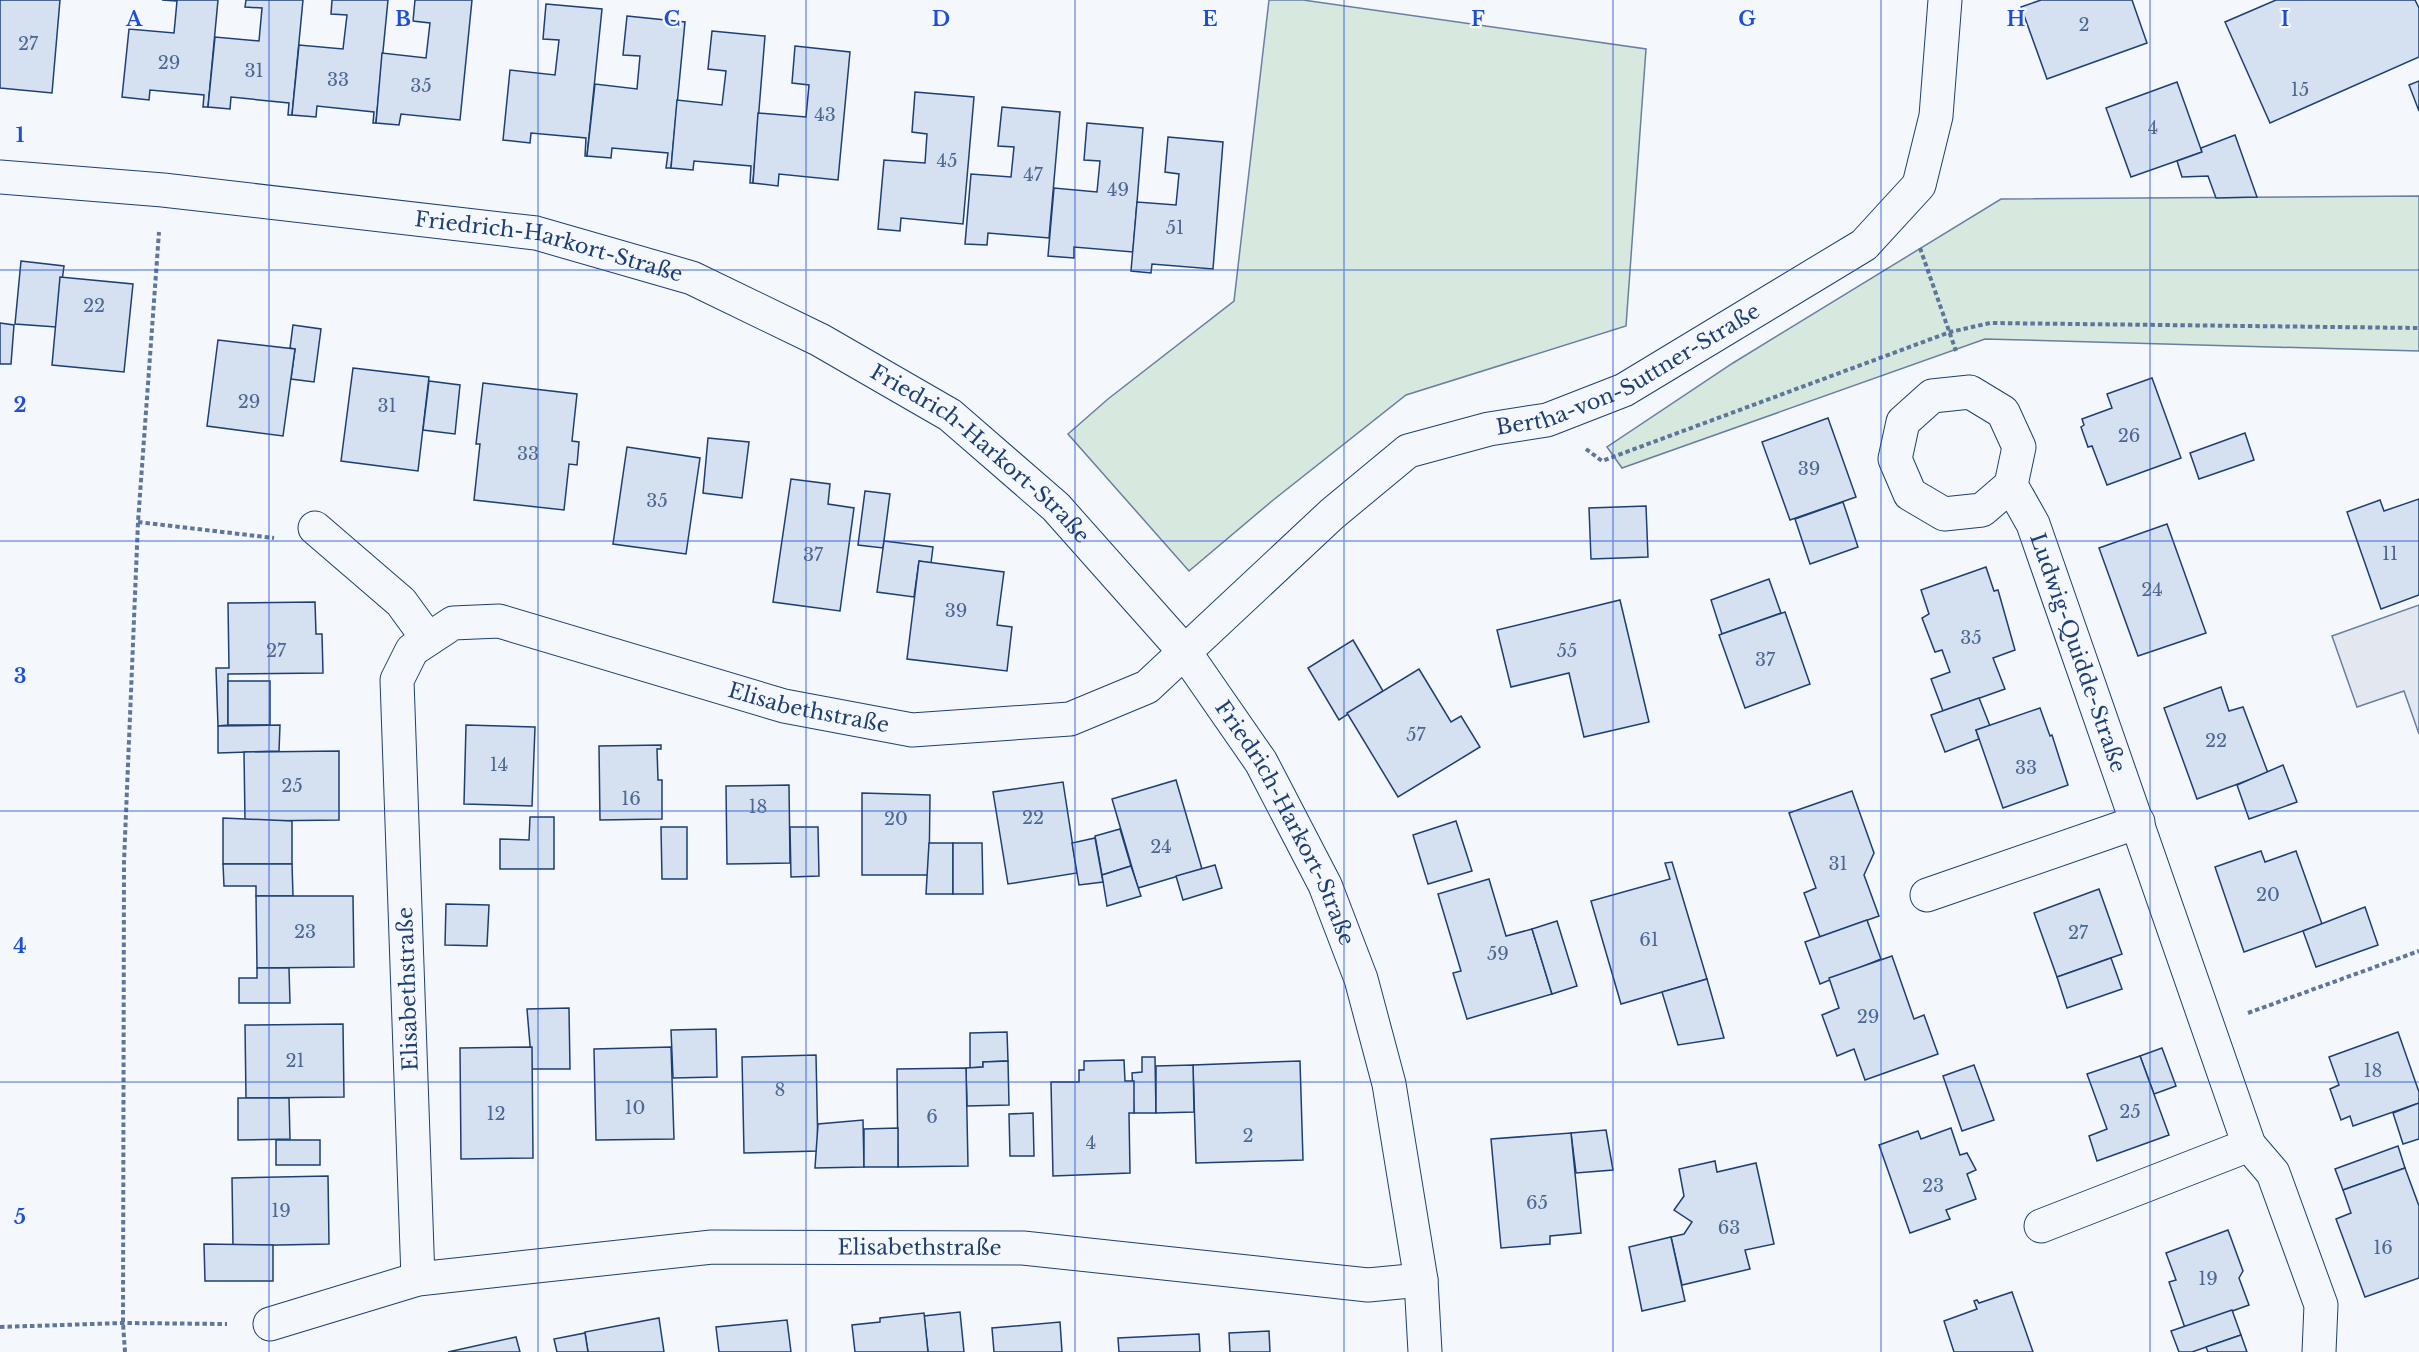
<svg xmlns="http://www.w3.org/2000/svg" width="2419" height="1352" viewBox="0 0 2419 1352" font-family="'Libre Baskerville',serif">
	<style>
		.green { fill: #d7e8df; stroke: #687fa3; stroke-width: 1.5 }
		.parking { fill: #e3e8f0; stroke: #687fa3; stroke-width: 1.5 }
		.building { fill: #d5e0f0; stroke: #1d3f73; stroke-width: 1.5 }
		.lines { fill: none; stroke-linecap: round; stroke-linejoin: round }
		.street-casing { stroke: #1d3f73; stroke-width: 35 }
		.path { stroke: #5e769c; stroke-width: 4; stroke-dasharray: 4.5 3; stroke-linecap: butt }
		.street { stroke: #f4f7fb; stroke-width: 33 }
		.grid { fill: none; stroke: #1d4ed8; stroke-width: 1.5; stroke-opacity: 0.55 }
		.labels { text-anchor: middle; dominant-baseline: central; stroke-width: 4.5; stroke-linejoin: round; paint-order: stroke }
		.number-label { font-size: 18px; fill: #4b6792 }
		.street-label { font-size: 21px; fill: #1d3f73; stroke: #f4f7fb }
		.grid-label { font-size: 20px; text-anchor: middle; font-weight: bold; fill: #1d4ed8; stroke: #f4f7fb; stroke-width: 4.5; stroke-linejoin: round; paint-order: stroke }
	</style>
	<rect width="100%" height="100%" fill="#f4f7fb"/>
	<g class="green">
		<polygon points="1269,0 1303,0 1646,49 1626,326 1406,395 1272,501 1189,571 1068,434 1108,399 1234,301"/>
		<polygon points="2419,196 2419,351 1985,339 1622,468 1607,447 1733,363 2001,199"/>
	</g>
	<polygon class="parking" points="2419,605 2419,734 2404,691 2357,707 2332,636"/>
	<g class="building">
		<polygon points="0,0 60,0 52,93 0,88"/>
		<polygon points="162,0 218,0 208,107 203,107 204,95 150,90 149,100 122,97 129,29 174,33 177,1"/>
		<polygon points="246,0 303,0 292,115 288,115 289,103 231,97 230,109 208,107 215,37 259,41 262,8 245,7"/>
		<polygon points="332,0 388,0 376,123 373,123 374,112 317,106 316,117 292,115 299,45 343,49 347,15 331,14"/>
		<polygon points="415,0 472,0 460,120 401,114 399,125 376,123 382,53 426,58 430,23 413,21"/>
		<polygon points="2041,0 2132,0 2147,43 2047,79 2021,7"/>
		<polygon points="2276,0 2415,0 2419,8 2419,57 2270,123 2225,22"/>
		<polygon points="546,4 602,9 587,156 585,156 586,138 531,133 530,143 503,140 510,70 555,75 559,40 543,39"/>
		<polygon points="627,16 685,22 671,168 666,168 668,153 612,148 611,158 587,156 595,84 637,89 640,56 623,55"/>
		<polygon points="712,31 765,36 753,183 750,183 751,166 694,161 693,170 671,168 677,100 722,105 726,71 708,69"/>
		<polygon points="795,46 850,52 838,180 779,174 778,186 753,183 758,113 806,117 809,85 792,83"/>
		<polygon points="2419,81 2419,111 2409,85"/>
		<polygon points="2177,82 2202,152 2131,177 2106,108"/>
		<polygon points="915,92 974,97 963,224 901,218 900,231 878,229 884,160 925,163 927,134 912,132"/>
		<polygon points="1002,107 1060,112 1049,238 988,233 987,245 965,244 971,174 1011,177 1014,147 998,146"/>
		<polygon points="1087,123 1143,128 1133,252 1074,247 1074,258 1048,256 1054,188 1097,192 1100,161 1084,160"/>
		<polygon points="2235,135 2257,197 2216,198 2208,176 2182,177 2177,161 2202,152 2201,148"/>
		<polygon points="1168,137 1223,142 1213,269 1152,264 1151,273 1131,271 1137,202 1176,205 1179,174 1165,172"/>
		<polygon points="21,261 64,266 56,327 15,324"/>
		<polygon points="60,277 133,284 124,372 52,365"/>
		<polygon points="0,323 14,325 11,364 0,364"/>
		<polygon points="293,325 321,329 314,382 291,379 295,349 290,348"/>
		<polygon points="218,340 295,349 283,436 207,426"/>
		<polygon points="353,368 429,377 418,471 341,461"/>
		<polygon points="2152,378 2181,458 2107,485 2092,446 2088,447 2081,427 2084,425 2082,419 2112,408 2107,394"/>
		<polygon points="429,381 460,385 455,434 423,430"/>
		<polygon points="483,383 577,394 572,441 579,442 577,465 569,464 564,510 474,500 480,444 476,444"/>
		<polygon points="1828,418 1856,497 1790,520 1762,442"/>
		<polygon points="2245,433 2254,460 2199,479 2190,453"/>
		<polygon points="708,438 749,442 742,498 703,493"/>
		<polygon points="627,447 700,458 686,554 613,544"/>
		<polygon points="791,479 830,484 828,504 854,508 840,611 773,602"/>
		<polygon points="865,491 890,494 883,548 858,545"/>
		<polygon points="2419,499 2419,595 2381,609 2347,512 2380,500 2384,511"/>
		<polygon points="1843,502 1858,547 1810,564 1795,519"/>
		<polygon points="1646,506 1648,557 1591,559 1589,508"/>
		<polygon points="2167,524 2206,633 2138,656 2099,548"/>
		<polygon points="884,541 933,547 931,563 919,561 914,597 877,592"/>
		<polygon points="919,561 1004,572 997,625 1012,627 1007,671 907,659"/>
		<polygon points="1986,567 1994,591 1998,590 2015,650 1993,658 2005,689 1943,711 1931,679 1950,672 1942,650 1935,652 1922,618 1929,614 1921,590"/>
		<polygon points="1769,579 1781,613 1722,634 1711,600"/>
		<polygon points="1620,600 1649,722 1584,737 1569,673 1511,687 1497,630"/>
		<polygon points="315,602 316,634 322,634 323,673 228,674 228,725 218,726 216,668 229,668 228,603"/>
		<polygon points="1785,612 1810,684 1745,708 1719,635"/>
		<polygon points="1353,640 1383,691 1339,720 1308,668"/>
		<polygon points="1419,669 1451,722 1461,716 1480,747 1398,797 1347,713"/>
		<rect x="228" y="681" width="42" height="44"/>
		<polygon points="2221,687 2229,711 2243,707 2268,773 2197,799 2164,708"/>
		<polygon points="1979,698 1990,726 1976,730 1979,739 1945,752 1931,715"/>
		<polygon points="2040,708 2050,736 2052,735 2068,785 2003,808 1976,730"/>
		<polygon points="280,725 279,751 218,753 218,726"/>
		<polygon points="466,725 535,727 532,806 464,804"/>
		<polygon points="661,745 661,749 657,749 658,780 662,780 662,819 600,820 599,746"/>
		<polygon points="339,751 339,820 245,821 244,752"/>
		<polygon points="2283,765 2297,802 2249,819 2237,785"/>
		<polygon points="1176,780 1202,869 1138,888 1112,799"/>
		<polygon points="1063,782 1077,873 1008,884 993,792"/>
		<polygon points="789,785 790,863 727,864 726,786"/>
		<polygon points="1852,791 1874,853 1864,875 1879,916 1820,937 1804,893 1816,888 1789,813"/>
		<polygon points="862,793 930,795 929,875 862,875"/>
		<polygon points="530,817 554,817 554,869 500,869 500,839 529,840"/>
		<polygon points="223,818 292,821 292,864 223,864"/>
		<polygon points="1456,821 1472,871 1428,884 1413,835"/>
		<polygon points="661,827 687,827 687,879 662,879"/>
		<polygon points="790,827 818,827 819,876 791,877"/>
		<polygon points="1120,829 1131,866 1102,875 1095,836"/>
		<polygon points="1095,838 1103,882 1079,885 1072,843"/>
		<polygon points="929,843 953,843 953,894 926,894"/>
		<polygon points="953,843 982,843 983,894 953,894"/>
		<polygon points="2261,851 2265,862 2296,851 2322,924 2244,952 2215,867"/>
		<polygon points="1672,862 1707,979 1621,1004 1591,901 1670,879 1665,863"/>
		<polygon points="223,864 292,864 293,896 256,896 256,886 224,886"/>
		<polygon points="1215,865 1222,888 1183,900 1176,876"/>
		<polygon points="1131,866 1141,896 1107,906 1102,875"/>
		<polygon points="1489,879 1506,936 1532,929 1552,994 1467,1019 1453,973 1461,971 1438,894"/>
		<polygon points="2099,889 2122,954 2057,977 2034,913"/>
		<polygon points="256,896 353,896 354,967 257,968"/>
		<polygon points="446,904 489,905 487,946 445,945"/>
		<polygon points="2365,907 2378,945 2316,967 2303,931"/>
		<polygon points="1867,920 1881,959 1820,984 1805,942"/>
		<polygon points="1557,921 1577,986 1552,994 1532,929"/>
		<polygon points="1892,956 1914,1019 1924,1015 1938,1054 1865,1080 1854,1049 1837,1056 1822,1015 1839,1008 1829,978"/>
		<polygon points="2111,958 2122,989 2067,1008 2057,977"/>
		<polygon points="257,968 289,968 290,1003 239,1003 239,978 257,978"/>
		<polygon points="1707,979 1724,1038 1678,1045 1662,992"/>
		<polygon points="569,1008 570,1069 532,1069 527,1009"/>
		<polygon points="343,1024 344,1097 246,1098 245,1025"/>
		<polygon points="716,1029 717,1077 673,1078 671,1030"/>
		<polygon points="1007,1032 1008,1061 983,1062 983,1067 970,1068 970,1033"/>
		<polygon points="2398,1032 2419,1092 2419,1103 2353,1126 2350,1116 2341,1120 2330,1089 2339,1085 2329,1057"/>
		<polygon points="532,1047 533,1158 461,1159 460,1048"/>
		<polygon points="671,1047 674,1139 596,1140 594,1049"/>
		<polygon points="2162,1048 2176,1086 2154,1094 2140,1056"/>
		<polygon points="816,1055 818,1151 744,1153 742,1057"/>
		<polygon points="2140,1056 2169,1135 2097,1161 2089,1136 2107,1129 2087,1074"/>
		<polygon points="1142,1057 1155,1057 1156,1113 1134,1113 1132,1073 1142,1072"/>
		<polygon points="1124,1060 1125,1081 1134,1081 1134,1113 1129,1113 1130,1173 1053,1176 1051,1082 1079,1082 1079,1070 1084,1070 1084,1061"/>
		<polygon points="1008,1061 1009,1105 967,1106 966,1068 983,1067 983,1062"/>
		<polygon points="1300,1061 1303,1160 1196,1163 1193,1065"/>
		<polygon points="1193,1065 1194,1112 1156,1113 1156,1066"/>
		<polygon points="1974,1065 1994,1120 1962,1131 1943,1076"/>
		<polygon points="966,1068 968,1166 898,1167 897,1069"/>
		<polygon points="238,1098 289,1098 290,1139 238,1140"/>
		<polygon points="2419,1103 2419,1139 2403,1144 2393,1113"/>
		<polygon points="1033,1113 1034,1156 1010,1156 1009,1114"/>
		<polygon points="863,1120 864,1167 815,1168 818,1124"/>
		<polygon points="898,1128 898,1167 864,1167 864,1129"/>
		<polygon points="1951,1128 1960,1155 1967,1153 1976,1170 1967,1174 1976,1199 1946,1210 1950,1219 1910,1233 1879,1145 1918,1131 1921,1139"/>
		<polygon points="1606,1130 1613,1170 1576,1173 1571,1133"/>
		<polygon points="1571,1133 1581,1233 1550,1236 1550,1244 1501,1248 1491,1139"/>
		<rect x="276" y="1140" width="44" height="25"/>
		<polygon points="2398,1146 2405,1168 2343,1190 2335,1169"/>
		<polygon points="1715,1161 1717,1172 1756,1163 1774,1244 1745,1250 1750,1269 1682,1285 1671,1237 1684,1234 1692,1222 1674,1210 1684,1196 1679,1169"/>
		<polygon points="2405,1168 2419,1206 2419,1278 2365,1297 2336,1219 2351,1213 2343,1190"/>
		<polygon points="328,1176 329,1244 233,1246 232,1178"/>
		<polygon points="2228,1230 2243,1271 2239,1278 2249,1305 2185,1328 2169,1282 2176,1280 2166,1253"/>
		<polygon points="1671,1237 1685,1301 1642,1311 1629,1247"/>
		<polygon points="204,1244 273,1245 273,1281 205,1281"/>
		<polygon points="2012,1292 2033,1352 1954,1352 1944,1321 1977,1309 1974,1301 1977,1300 1979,1303"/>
		<polygon points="2232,1310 2241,1335 2192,1352 2179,1352 2171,1331"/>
		<polygon points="960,1312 964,1352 928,1352 924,1316"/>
		<polygon points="924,1313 928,1352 855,1352 852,1325 880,1322 880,1318"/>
		<polygon points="659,1318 664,1352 588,1352 585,1332"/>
		<polygon points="787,1320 791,1352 719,1352 716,1327"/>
		<polygon points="1060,1322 1062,1352 994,1352 992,1328"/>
		<polygon points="1269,1331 1270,1352 1230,1352 1229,1333"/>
		<polygon points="585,1333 588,1352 557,1352 554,1339"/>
		<polygon points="1199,1334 1200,1352 1119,1352 1118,1338"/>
		<polygon points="2241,1335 2247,1352 2208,1352 2206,1347"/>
		<polygon points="516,1337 520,1352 448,1352"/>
	</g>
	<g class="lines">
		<g class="street-casing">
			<g id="street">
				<path id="s1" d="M0,177L163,190L536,233L692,278L820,340L950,415L1056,507L1184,651L1261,762L1325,885L1361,979L1389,1084L1421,1280L1425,1352"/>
				<path id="s2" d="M2011,485L1982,510L1944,514L1910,494L1895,459L1903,422L1932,396L1970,392L2003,412L2019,447L2011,485L2033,524L2249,1145L2273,1173L2321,1305L2319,1352"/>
				<polyline points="315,528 401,602 428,639"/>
				<polyline points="1927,895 2138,822"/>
				<polyline points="2041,1226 2249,1145"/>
				<path id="s3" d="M418,1279L397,680L412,650L453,623L499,621L784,706L912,730L1070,719L1147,687L1332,514L1408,451L1489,429L1547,420L1624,390L1864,245L1919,185L1936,116L1945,0"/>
				<path id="s4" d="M270,1324L418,1279L712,1247L1023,1248L1368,1285L1421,1280"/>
			</g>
		</g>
		<g class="path">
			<polyline points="1920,248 1956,351"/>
			<polyline points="1586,449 1602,461 1950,332 1990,323 2419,328"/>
			<polyline points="138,522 274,538"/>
			<polyline points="2248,1013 2419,951"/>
			<polyline points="0,1327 123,1323 227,1324"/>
			<polyline points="125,1352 123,1323 124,862 138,522 159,232"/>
		</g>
		<use href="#street" class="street"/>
	</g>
	<path class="grid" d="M269,0V1352M538,0V1352M806,0V1352M1075,0V1352M1344,0V1352M1613,0V1352M1881,0V1352M2150,0V1352M0,270H2419M0,541H2419M0,811H2419M0,1082H2419"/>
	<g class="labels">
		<g class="number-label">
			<text x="2084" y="25">2</text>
			<text x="28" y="44">27</text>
			<text x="169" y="63">29</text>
			<text x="254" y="71">31</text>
			<text x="338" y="80">33</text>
			<text x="421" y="86">35</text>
			<text x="2300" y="90">15</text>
			<text x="825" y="115">43</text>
			<text x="2153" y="128">4</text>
			<text x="947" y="161">45</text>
			<text x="1033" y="175">47</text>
			<text x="1118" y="190">49</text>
			<text x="1175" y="228">51</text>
			<text x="94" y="306">22</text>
			<text x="249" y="402">29</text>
			<text x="387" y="406">31</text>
			<text x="2129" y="436">26</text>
			<text x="528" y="454">33</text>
			<text x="1809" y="469">39</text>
			<text x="657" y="501">35</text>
			<text x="2390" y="554">11</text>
			<text x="813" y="555">37</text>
			<text x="2152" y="590">24</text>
			<text x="956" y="611">39</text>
			<text x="1971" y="638">35</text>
			<text x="276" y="651">27</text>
			<text x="1567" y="651">55</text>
			<text x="1765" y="660">37</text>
			<text x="1416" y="735">57</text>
			<text x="2216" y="741">22</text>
			<text x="499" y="765">14</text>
			<text x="2026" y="768">33</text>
			<text x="292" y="786">25</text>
			<text x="631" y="799">16</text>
			<text x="758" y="807">18</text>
			<text x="1033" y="818">22</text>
			<text x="896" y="819">20</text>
			<text x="1161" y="847">24</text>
			<text x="1838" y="864">31</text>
			<text x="2268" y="895">20</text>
			<text x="305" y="932">23</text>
			<text x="2078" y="933">27</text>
			<text x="1649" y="940">61</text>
			<text x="1498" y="954">59</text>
			<text x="1868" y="1017">29</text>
			<text x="295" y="1061">21</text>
			<text x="2373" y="1071">18</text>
			<text x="780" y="1090">8</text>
			<text x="635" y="1108">10</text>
			<text x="2130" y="1112">25</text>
			<text x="496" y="1114">12</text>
			<text x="932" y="1117">6</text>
			<text x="1248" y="1136">2</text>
			<text x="1091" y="1143">4</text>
			<text x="1933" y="1186">23</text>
			<text x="1537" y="1203">65</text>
			<text x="281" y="1211">19</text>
			<text x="1729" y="1228">63</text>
			<text x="2383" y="1248">16</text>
			<text x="2208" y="1279">19</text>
		</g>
		<g class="street-label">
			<text stroke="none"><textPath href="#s1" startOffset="554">Friedrich-Harkort-Straße</textPath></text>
			<text stroke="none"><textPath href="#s3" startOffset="1986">Bertha-von-Suttner-Straße</textPath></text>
			<text stroke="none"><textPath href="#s1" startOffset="1041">Friedrich-Harkort-Straße</textPath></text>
			<text stroke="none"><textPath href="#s2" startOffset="566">Ludwig-Quidde-Straße</textPath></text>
			<text stroke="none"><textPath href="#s3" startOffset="1050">Elisabethstraße</textPath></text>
			<text stroke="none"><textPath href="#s1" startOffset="1527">Friedrich-Harkort-Straße</textPath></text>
			<text transform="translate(408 989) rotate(-92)">Elisabethstraße</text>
			<text stroke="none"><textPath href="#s4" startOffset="658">Elisabethstraße</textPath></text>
		</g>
	</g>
	<g class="grid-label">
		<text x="134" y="26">A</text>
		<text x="403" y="26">B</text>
		<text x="672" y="26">C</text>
		<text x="941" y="26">D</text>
		<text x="1210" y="26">E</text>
		<text x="1478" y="26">F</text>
		<text x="1747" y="26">G</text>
		<text x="2016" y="26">H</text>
		<text x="2285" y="26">I</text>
		<text x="20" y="142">1</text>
		<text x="20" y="412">2</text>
		<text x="20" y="683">3</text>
		<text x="20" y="953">4</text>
		<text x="20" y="1224">5</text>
	</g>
</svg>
